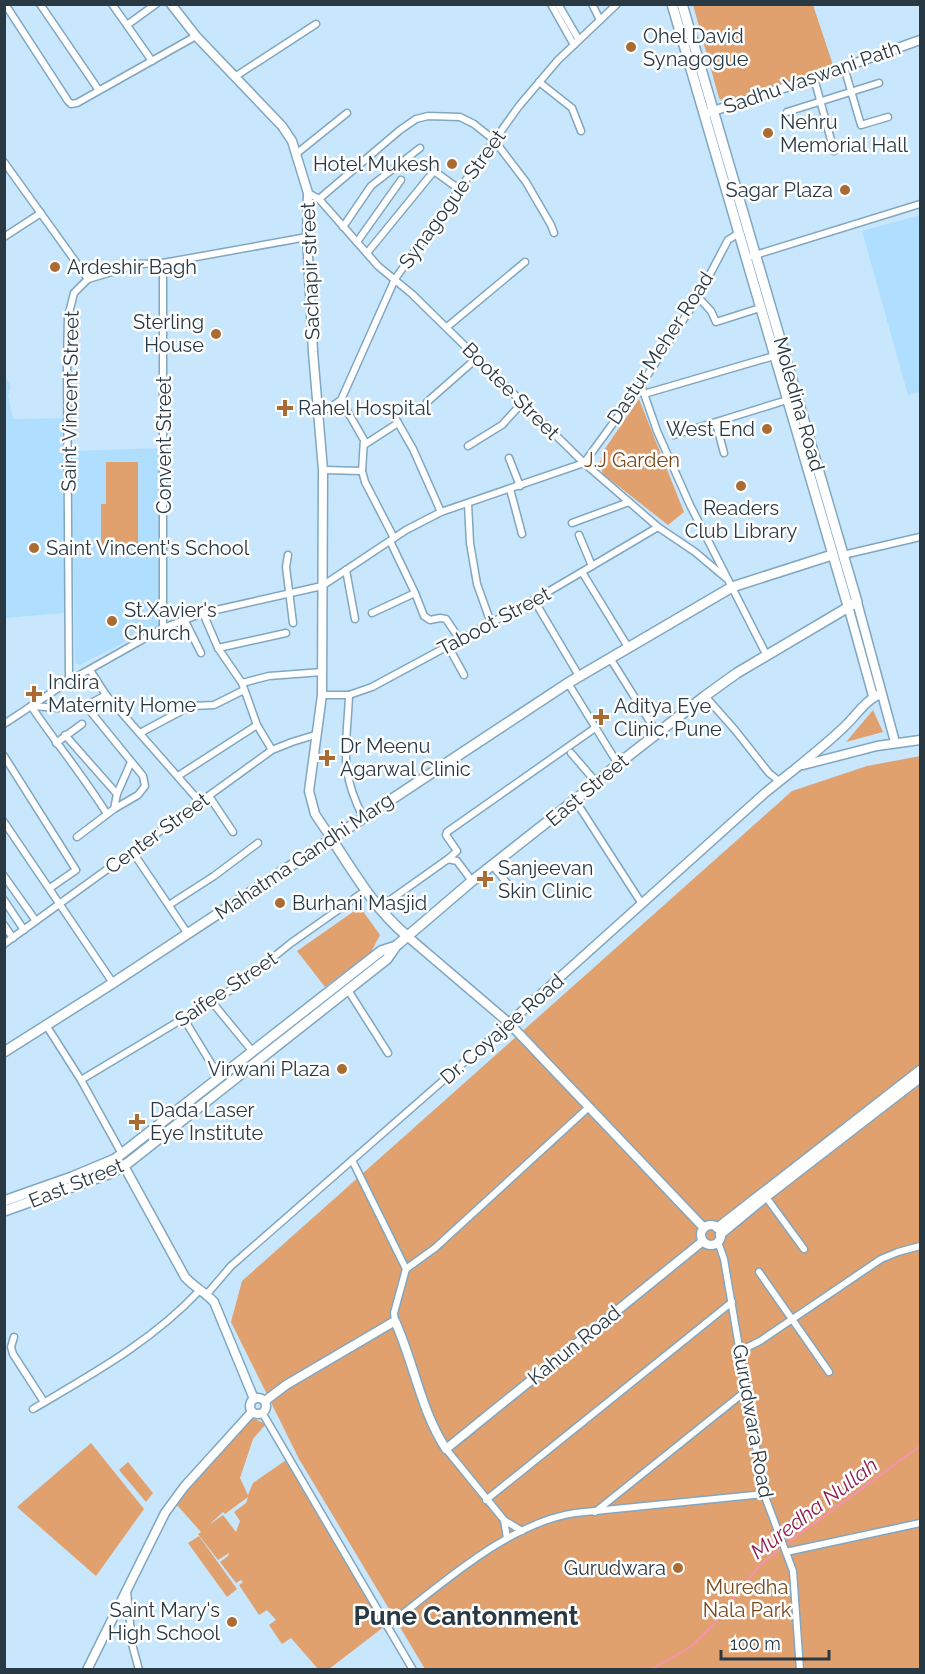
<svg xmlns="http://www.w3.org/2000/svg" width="925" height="1674" viewBox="0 0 925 1674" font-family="Raleway,sans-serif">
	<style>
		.built { fill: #b0deff }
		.green { fill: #e0a16e; fill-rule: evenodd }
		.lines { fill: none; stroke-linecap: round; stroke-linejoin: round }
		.stream { stroke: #f592b2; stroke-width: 2 }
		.street-casing { stroke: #81a6c0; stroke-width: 9 }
		.secondary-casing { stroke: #81a6c0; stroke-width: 11 }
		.primary-casing { stroke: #81a6c0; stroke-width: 12 }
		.street { stroke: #fff; stroke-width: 6 }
		.secondary { stroke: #fff; stroke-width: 8 }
		.primary { stroke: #fff; stroke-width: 9 }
		.poi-dot { fill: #ab6c33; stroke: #fff; stroke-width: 2 }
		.labels { text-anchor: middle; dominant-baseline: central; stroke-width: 5; stroke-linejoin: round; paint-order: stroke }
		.poi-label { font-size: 20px; fill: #293944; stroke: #fff; text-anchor: start }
		.street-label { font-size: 20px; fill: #293944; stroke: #fff }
		.park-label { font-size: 20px; fill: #7b4817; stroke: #fff }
		.water-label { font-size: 21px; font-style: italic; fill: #901d4f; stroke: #fff }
		.district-label { font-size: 26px; font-weight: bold; fill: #293944; stroke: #fff }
	</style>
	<rect width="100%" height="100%" fill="#c8e7fd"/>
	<g class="built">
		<polygon points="920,215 920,392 908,395 862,231"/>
		<polygon points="5,377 11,386 8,396 13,419 63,418 65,613 5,618"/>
		<polygon points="162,448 159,625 79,665 75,663 71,451"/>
	</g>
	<g class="green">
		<polygon points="693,5 813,5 834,68 725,104 719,98"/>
		<polygon points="639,399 684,512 668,525 603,474 600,463 602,453"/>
		<polygon points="106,462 138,462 138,548 101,548 101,504 106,504"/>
		<polygon points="873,710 883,732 846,742"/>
		<polygon points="920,756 920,1669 425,1669 299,1459 231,1322 242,1281 792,791 867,766"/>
		<polygon points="360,907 380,935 371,952 325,987 297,951"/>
		<path d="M252,1418L266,1424L253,1439L240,1478L248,1495L253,1483L286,1460L385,1626L329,1669H318L291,1638L282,1644L269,1625L276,1620L267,1610L259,1615L239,1585L243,1582L241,1580L236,1583L220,1562L228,1556L229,1553L218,1560L198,1534L201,1532L176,1504L208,1464ZM248,1497L246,1503L234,1512L240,1521L236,1532L223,1515L209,1525L223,1512L225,1514Z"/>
		<polygon points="91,1443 144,1509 96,1576 17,1507"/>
		<polygon points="128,1462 153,1493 146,1502 119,1470"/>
		<polygon points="199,1536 237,1589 227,1597 188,1543"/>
	</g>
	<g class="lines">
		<polyline class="stream" points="650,1670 689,1648 712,1626 759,1566 791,1540 920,1446"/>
		<g class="street-casing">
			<g id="street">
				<polyline points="5,4 68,101 71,104 77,103 196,36"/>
				<polyline points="40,4 98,89"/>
				<polyline points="112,4 152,61"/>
				<polyline points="551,4 574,45"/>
				<polyline points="558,4 579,40"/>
				<polyline points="592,4 600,20"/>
				<polyline points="127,25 156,4"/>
				<polyline points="844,67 861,125 888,117"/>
				<polyline points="236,76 316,24"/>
				<polyline points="814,78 834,151"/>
				<polyline points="539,82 572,108 581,131"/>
				<polyline points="787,112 879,83"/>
				<polyline points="296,154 347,113"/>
				<polyline points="4,162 88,279"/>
				<polyline points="308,193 319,199 378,266 412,294 584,463 658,527 695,552 726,578"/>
				<polyline points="319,199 400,130 416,119 428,116 460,117 474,124 494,140 526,182 551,225 554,233"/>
				<polyline points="343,227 371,186 420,148"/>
				<polyline points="4,237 41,213"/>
				<polyline points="357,242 401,180"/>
				<polyline points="367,253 434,171 459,189"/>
				<polyline points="752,256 920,204"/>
				<polyline points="698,297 711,311 716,322 760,308"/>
				<polyline points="447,327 525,262"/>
				<polyline points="641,385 657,431 690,505 767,656"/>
				<polyline points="644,394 774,356"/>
				<polyline points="341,400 364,440 362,471 365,482 394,538"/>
				<polyline points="427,402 477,358"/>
				<polyline points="318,411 330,408 341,400 395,279 519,106 558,60 617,4"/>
				<polyline points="393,414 413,449 441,512"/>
				<polyline points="716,423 724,453"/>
				<polyline points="674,435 787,400"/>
				<polyline points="364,445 398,423"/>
				<polyline points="468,446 502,425 522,403"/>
				<polyline points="509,458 520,486"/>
				<polyline points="323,470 362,471"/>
				<polyline points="510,489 522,534"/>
				<polyline points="468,504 470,543 477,584 491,623"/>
				<polyline points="572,523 629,502"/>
				<polyline points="579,535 592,566"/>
				<polyline points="390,541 415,593 424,616 430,620 440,618 446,619 460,640"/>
				<polyline points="288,555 286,567 293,623"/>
				<polyline points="843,555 920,537"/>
				<polyline points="346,570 355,619"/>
				<polyline points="582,572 628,647"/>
				<polyline points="534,600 579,676"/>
				<polyline points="203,613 218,648 242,683 257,725 272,750"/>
				<polyline points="372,613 415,593"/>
				<polyline points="184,619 201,653"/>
				<polyline points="163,628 163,263"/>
				<polyline points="448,646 464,675"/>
				<polyline points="218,648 286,633"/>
				<polyline points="610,658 657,733"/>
				<polyline points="90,670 106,695 200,802"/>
				<polyline points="69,681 67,362 68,317 74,293 88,279 139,264 163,263 307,237"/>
				<polyline points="242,683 269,676 322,672"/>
				<polyline points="568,683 618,764"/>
				<polyline points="322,695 349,695 372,687 541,596 658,527"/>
				<path d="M349,695C347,747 338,768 363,817"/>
				<polyline points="705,696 735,730 769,773 779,781"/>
				<path d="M31,706C56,743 84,777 107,814"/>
				<polyline points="32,706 58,708 86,706 106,695"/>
				<polyline points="4,724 69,681 163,628 203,613 322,586 406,530 441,512 584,463 641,385 698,297 728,240 739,233"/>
				<polyline points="140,733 185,709 193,706 214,705 244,690"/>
				<polyline points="65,735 117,794"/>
				<polyline points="56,743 82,724"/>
				<polyline points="571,753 596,782"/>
				<polyline points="4,756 76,870 50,888"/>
				<polyline points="178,776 257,725"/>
				<polyline points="209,796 233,832"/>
				<polyline points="575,800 642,904"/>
				<polyline points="114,809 117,794 131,762"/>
				<polyline points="4,822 113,983"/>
				<polyline points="77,837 114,809 138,795 145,786 143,776 86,706"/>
				<polyline points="132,851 188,934"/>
				<polyline points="447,860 457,851 446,835 447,832 595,728"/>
				<polyline points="493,866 511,888"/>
				<polyline points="4,876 36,921"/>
				<polyline points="4,900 24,930"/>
				<polyline points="169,905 214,876 258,843"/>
				<polyline points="379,908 448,859 457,861 472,881"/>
				<polyline points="4,925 13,938"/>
				<polyline points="4,944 272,750 292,742 315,735"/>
				<polyline points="348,990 388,1053"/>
				<polyline points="212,1002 253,1052"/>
				<polyline points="184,1019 220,1078"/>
				<polyline points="46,1025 81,1080 122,1154"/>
				<polyline points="81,1080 239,985 291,943 365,891"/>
				<polyline points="352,1160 406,1269"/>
				<polyline points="766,1197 804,1249"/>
				<polyline points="718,1242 724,1259 764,1494 793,1571 800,1670"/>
				<polyline points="759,1272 829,1372"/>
				<polyline points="207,1294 231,1266 509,1023"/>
				<polyline points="395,1321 394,1313 406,1269 435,1248 589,1107"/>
				<polyline points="14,1337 11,1347 13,1354 44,1402"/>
				<polyline points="740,1351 760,1341 881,1259 898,1252 920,1246"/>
				<path d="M33,1409C92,1374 151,1342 199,1291"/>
				<polyline points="263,1414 413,1670"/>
				<polyline points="446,1449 504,1520 522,1531"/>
				<polyline points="486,1500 732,1302"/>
				<polyline points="595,1512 747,1390"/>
				<polyline points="504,1520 507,1538"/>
				<polyline points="786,1552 920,1523"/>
				<polyline points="127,1591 132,1644 139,1670"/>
				<path d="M387,1626C441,1585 508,1523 575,1513L764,1494"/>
			</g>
		</g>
		<g class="secondary-casing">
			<g id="secondary">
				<polyline points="171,4 196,36 282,126 292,141 308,193 307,237 313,352 323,470 322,695 309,791 315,814 331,838"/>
				<polyline points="707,113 814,78 920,40"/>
				<polyline points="857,602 895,742"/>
				<polyline points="848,606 873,696"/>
				<polyline points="803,765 877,746 920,740"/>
				<polyline points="407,936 509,1023 704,1228"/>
				<path d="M509,1023L765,793C792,771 819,751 844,727C856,716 866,699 881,694"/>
				<path d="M124,1166L185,1277C195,1288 205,1292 214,1302L254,1399"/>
				<circle cx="711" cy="1235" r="10"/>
				<polyline points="717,1228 920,1070"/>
				<polyline points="720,1235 766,1197 920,1078"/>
				<circle cx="258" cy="1406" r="8"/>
				<path d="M265,1401L286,1385L395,1321C414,1363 421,1411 446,1449L703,1241"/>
				<polyline points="87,1670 165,1513 184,1487 252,1412"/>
			</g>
		</g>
		<g class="primary-casing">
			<g id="primary">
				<polyline points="672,4 848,606"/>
				<path d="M331,838C354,873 375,909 407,936"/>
				<polyline points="4,1052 113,983 568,683 732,587 832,555"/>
				<polyline points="4,1201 72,1177 115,1159 381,951 396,946"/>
				<polyline points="4,1211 111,1173 128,1163 387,959 396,946 472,881 575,800 618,764 705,696 737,673 857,602 682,4"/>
			</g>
		</g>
		<use href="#street" class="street"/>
		<use href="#secondary" class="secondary"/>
		<use href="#primary" class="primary"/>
	</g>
	<g class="poi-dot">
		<circle cx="631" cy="47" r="6"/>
		<circle cx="768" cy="133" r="6"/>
		<circle cx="452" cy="164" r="6"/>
		<circle cx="845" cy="190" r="6"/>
		<circle cx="55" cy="267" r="6"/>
		<circle cx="216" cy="334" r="6"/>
		<path d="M282 399h6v6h6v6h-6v6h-6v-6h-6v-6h6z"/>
		<circle cx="767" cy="429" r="6"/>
		<circle cx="741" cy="486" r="6"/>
		<circle cx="34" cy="548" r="6"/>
		<circle cx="112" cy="621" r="6"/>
		<path d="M31 685h6v6h6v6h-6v6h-6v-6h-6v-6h6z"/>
		<path d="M598 708h6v6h6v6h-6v6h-6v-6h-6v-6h6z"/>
		<path d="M324 749h6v6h6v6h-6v6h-6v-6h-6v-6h6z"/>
		<path d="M482 870h6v6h6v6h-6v6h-6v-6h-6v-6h6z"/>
		<circle cx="280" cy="903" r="6"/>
		<circle cx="342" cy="1069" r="6"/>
		<path d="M134 1113h6v6h6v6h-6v6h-6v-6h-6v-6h6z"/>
		<circle cx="678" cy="1568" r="6"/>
		<circle cx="232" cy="1622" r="6"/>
	</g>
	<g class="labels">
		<g class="poi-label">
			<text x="643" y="36">Ohel David<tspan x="643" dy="23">Synagogue</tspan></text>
			<text x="780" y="122">Nehru<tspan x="780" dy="23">Memorial Hall</tspan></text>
			<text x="440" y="164" text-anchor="end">Hotel Mukesh</text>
			<text x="833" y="190" text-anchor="end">Sagar Plaza</text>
			<text x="67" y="267">Ardeshir Bagh</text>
			<text x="204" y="322" text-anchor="end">Sterling<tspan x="204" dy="23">House</tspan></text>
			<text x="298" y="408">Rahel Hospital</text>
			<text x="755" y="429" text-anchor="end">West End</text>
			<text x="741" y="508" text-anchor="middle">Readers<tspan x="741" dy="23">Club Library</tspan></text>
			<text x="46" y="548">Saint Vincent's School</text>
			<text x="124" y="610">St.Xavier's<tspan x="124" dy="23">Church</tspan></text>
			<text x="48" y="682">Indira<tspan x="48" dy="23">Maternity Home</tspan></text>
			<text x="614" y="706">Aditya Eye<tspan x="614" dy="23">Clinic, Pune</tspan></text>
			<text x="340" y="746">Dr Meenu<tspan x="340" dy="23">Agarwal Clinic</tspan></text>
			<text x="498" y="868">Sanjeevan<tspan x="498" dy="23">Skin Clinic</tspan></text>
			<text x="292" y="903">Burhani Masjid</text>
			<text x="330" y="1069" text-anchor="end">Virwani Plaza</text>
			<text x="150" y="1110">Dada Laser<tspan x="150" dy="23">Eye Institute</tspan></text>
			<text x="666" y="1568" text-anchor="end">Gurudwara</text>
			<text x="220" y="1610" text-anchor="end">Saint Mary's<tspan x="220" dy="23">High School</tspan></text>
		</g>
		<g class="street-label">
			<text transform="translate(812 77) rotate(-19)">Sadhu Vaswani Path</text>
			<text transform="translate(452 199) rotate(-54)">Synagogue Street</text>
			<text transform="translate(310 271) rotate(-92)">Sachapir street</text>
			<text transform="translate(660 348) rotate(-57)">Dastur Meher Road</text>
			<text transform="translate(511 391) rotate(45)">Bootee Street</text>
			<text transform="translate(70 401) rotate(-89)">Saint Vincent Street</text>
			<text transform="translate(799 404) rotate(74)">Moledina Road</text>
			<text transform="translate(164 445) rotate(-90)">Convent Street</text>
			<text transform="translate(494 621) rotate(-28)">Taboot Street</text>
			<text transform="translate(587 790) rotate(-40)">East Street</text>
			<text transform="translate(157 833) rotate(-36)">Center Street</text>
			<text transform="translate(304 856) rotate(-34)">Mahatma Gandhi Marg</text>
			<text transform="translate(226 989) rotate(-34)">Saifee Street</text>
			<text transform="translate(502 1029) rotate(-41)">Dr. Coyajee Road</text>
			<text transform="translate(76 1183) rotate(-22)">East Street</text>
			<text transform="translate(574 1345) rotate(-39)">Kahun Road</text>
			<text transform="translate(753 1421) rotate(80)">Gurudwara Road</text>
		</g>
		<g class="park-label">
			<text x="632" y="460">J.J Garden</text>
			<text x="747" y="1587">Muredha<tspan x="747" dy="23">Nala Park</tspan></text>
		</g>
		<g class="water-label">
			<text transform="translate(814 1508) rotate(-37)">Muredha Nullah</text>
		</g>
		<g class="district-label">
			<text x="466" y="1616">Pune Cantonment</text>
		</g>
	</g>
	<rect width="925" height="1674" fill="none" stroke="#293944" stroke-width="12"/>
	<path d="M721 1650v9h108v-9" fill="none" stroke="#293944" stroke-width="3"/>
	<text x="730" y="1650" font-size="18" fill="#293944" stroke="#ffffff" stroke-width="4.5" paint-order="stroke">100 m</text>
</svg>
